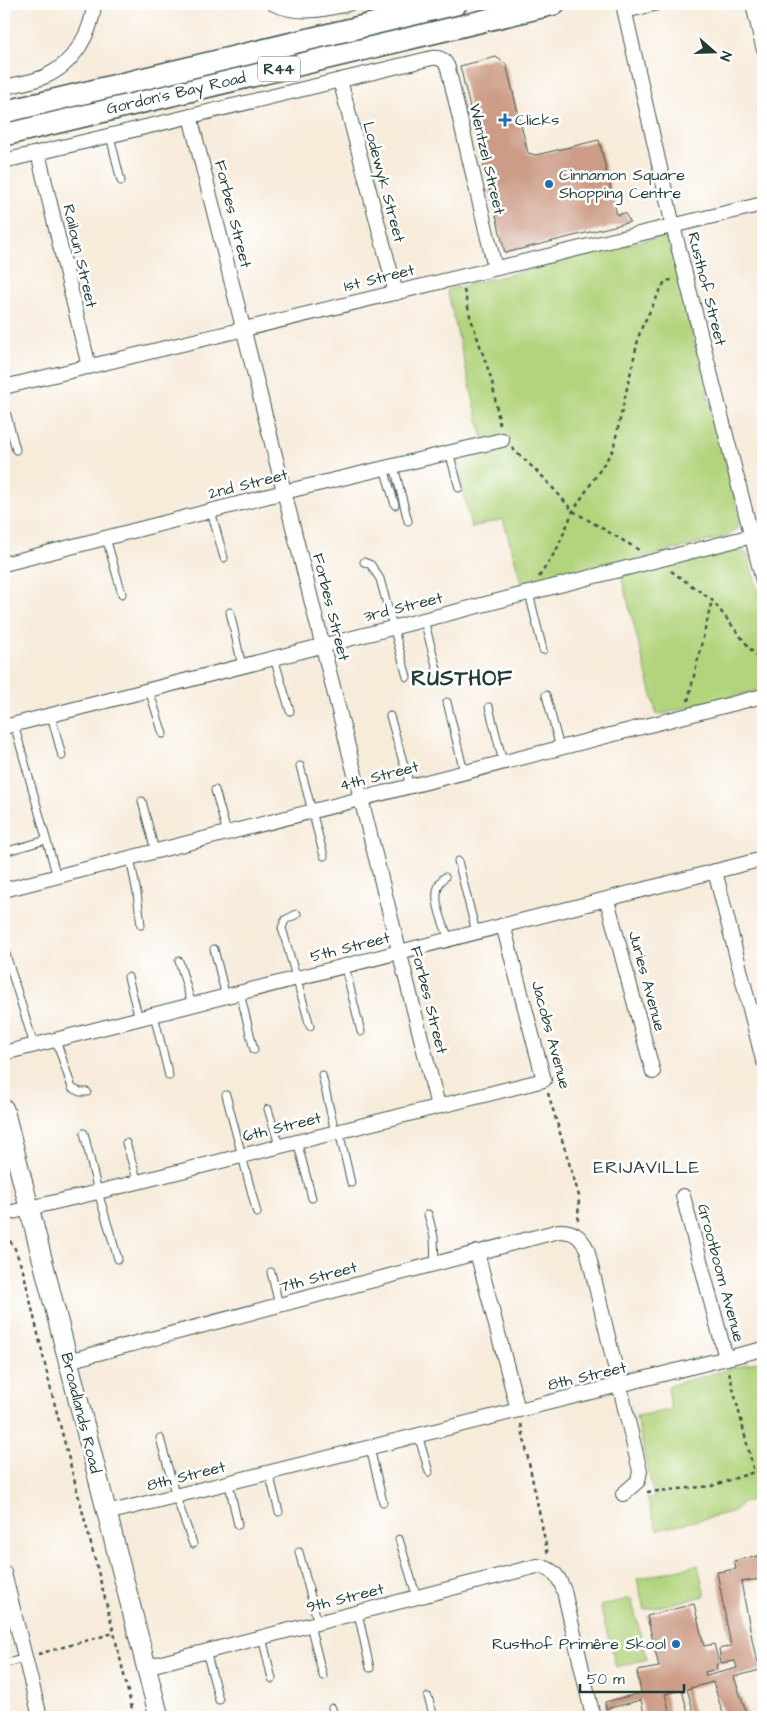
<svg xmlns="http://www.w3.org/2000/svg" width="767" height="1721" viewBox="0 0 767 1721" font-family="'Architects Daughter',sans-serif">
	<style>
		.green { fill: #b2d47d; stroke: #688858 }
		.building { fill: #cc9c86 }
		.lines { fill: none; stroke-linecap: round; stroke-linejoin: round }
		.service-casing { stroke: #3f574d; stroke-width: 9 }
		.minor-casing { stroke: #3f574d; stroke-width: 16 }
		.secondary-casing { stroke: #3f574d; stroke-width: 21 }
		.primary-casing { stroke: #3f574d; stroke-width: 24 }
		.path { stroke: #3f574d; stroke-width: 2.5; stroke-dasharray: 4 4; stroke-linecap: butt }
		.service { stroke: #fff; stroke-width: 7 }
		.minor { stroke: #fff; stroke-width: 14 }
		.secondary { stroke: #fff; stroke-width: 19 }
		.primary { stroke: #fff; stroke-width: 21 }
		.poi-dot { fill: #1f6fb2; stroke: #fff; stroke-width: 2 }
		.labels { text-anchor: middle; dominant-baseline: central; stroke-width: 5; stroke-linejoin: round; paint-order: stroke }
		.shield { fill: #fff; stroke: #627771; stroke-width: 1 }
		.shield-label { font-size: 15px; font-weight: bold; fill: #1f3d34 }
		.street-label { font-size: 16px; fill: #1f3d34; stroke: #fff }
		.poi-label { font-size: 16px; fill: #1f3d34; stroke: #fff; text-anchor: start }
		.neighbourhood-label { font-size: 18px; letter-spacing: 1px; fill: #1f3d34; stroke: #fff }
		.district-label { font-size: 21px; font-weight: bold; letter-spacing: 1px; fill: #1f3d34; stroke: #fff }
	</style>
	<rect width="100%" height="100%" fill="#fff"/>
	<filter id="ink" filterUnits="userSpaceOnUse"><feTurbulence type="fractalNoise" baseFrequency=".02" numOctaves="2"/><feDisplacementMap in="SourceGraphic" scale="10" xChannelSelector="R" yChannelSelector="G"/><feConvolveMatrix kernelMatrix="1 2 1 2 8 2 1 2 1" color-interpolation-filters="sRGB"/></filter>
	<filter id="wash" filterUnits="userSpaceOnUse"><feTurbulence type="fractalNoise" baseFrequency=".0096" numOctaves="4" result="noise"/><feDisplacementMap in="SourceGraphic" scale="20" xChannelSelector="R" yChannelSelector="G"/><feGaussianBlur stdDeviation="1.12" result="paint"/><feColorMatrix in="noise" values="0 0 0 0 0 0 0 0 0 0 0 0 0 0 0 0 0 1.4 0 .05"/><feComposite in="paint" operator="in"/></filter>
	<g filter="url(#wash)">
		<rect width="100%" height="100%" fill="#f7ebda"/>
		<g class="green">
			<polygon points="658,237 666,239 669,244 739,515 738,527 728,536 523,588 503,519 471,527 456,456 485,448 447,290"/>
			<polygon points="732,548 738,548 748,555 763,612 763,689 657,715 621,575"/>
			<polygon points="763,1360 763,1498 743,1503 732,1512 657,1530 647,1498 654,1497 636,1416 671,1410 668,1386"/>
			<polygon points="698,1565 705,1596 644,1610 637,1579"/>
			<polygon points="631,1598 647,1659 616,1667 600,1606"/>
		</g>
		<g id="blocks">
			<g class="building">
				<polygon points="496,57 506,64 528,153 536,155 599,140 617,215 625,213 630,222 505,253 460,66"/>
				<polygon points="763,1555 763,1584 761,1579 741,1582 755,1654 758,1661 763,1660 763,1669 734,1677 748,1717 724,1717 713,1682 687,1689 695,1717 689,1717 682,1690 665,1694 671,1717 645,1717 641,1700 606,1709 605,1702 641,1693 637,1671 659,1667 647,1616 694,1604 704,1646 714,1644 719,1664 716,1665 717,1669 705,1672 706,1676 737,1668 735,1661 721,1663 719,1649 731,1646 717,1572 736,1569 734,1561"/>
			</g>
		</g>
	</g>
	<g filter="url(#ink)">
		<use href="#blocks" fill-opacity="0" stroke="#3f574d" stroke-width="1"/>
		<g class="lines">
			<g class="service-casing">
				<g id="service">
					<polyline points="110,136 121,181"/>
					<polyline points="4,404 16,450"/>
					<polyline points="449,452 459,488"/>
					<polyline points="394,466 408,521"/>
					<polyline points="384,468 395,505"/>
					<polyline points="211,511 224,558"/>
					<polyline points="106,538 122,594"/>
					<polyline points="364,562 371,565 380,579 407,677"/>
					<polyline points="529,593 543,650"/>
					<polyline points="230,612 242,666"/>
					<polyline points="424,620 438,673"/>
					<polyline points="274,658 290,711"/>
					<polyline points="149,690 163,734"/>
					<polyline points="546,695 560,748"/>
					<polyline points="447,702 464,772"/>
					<polyline points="489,707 503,762"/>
					<polyline points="51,715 62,756"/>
					<polyline points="390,716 410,786"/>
					<polyline points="14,724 57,877"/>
					<polyline points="300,766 324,856"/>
					<polyline points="215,790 227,833"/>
					<polyline points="142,801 155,851"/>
					<polyline points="4,852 46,840"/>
					<polyline points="130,858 137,893 141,925"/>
					<polyline points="458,861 476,932"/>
					<path d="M445,877C427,892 443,921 449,939"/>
					<polyline points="297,914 285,920 282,928 310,1026"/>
					<polyline points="4,948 34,1045"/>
					<polyline points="214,949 226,997"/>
					<polyline points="179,961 192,1005"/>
					<polyline points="345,967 361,1032"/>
					<polyline points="128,977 139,1019"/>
					<polyline points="240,993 254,1050"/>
					<polyline points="154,1015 169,1076"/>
					<polyline points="56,1040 72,1088 80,1092 87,1092"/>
					<polyline points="322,1075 335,1132"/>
					<polyline points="226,1095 257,1213"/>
					<polyline points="268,1109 279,1145"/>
					<polyline points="339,1131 351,1183"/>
					<polyline points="84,1133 98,1192 118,1259"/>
					<polyline points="297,1141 312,1198"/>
					<polyline points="126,1143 138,1182"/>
					<polyline points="428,1214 434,1237 435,1264"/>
					<polyline points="271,1272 279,1305"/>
					<polyline points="418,1435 429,1472"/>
					<polyline points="160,1438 176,1497 193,1544"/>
					<polyline points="370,1448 383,1502"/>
					<polyline points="269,1473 279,1512"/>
					<polyline points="229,1484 238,1525"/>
					<polyline points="399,1539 417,1598"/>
					<polyline points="299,1552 318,1623"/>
					<polyline points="358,1613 370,1668"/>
					<polyline points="310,1625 323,1676"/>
					<polyline points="262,1637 272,1679"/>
					<polyline points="206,1651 219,1700"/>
					<polyline points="4,1664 25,1658"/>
					<polyline points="428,1697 434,1717"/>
					<polyline points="332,1708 334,1717"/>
				</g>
			</g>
			<g class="minor-casing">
				<g id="minor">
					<path d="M274,4C299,15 323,10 348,4"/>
					<polyline points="623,4 673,226 763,581"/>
					<polyline points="753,4 763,47"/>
					<polyline points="625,11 654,4"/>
					<polyline points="340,80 396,293"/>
					<path d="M4,87C17,84 33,82 46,76C73,64 92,33 94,4"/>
					<polyline points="190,116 438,1106"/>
					<polyline points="38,153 89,367"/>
					<path d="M4,161L432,58C440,57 445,60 448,68L495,268"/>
					<polyline points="4,387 763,204"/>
					<polyline points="4,564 284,492 502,440"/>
					<polyline points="4,727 752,536"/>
					<polyline points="715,871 763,1060"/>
					<polyline points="4,890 763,696"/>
					<polyline points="607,900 653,1072"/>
					<polyline points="4,1053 763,859"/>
					<polyline points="683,1196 726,1358"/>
					<polyline points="4,1214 98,1192 544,1080 503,925"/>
					<polyline points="477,1252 518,1410"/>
					<path d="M68,1361L559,1231C574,1231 580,1236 587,1249L640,1471L638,1481L623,1494"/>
					<polyline points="107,1513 763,1349"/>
					<polyline points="4,1573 40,1717"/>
					<path d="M146,1667L537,1566C553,1568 559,1576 564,1591L593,1717"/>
				</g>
			</g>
			<g class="secondary-casing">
				<polyline id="secondary" points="4,1109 159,1717"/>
			</g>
			<g class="primary-casing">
				<g id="primary">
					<polyline points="4,112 456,4"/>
					<polyline points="4,135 554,4"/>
				</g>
			</g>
			<g class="path">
				<polyline points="464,290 470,316 492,381 500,427"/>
				<polyline points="512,448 544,478 573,511 639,550"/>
				<polyline points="671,571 712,600 763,665"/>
				<polyline points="539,577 557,549 573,511 613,450 640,331 665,281 672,280"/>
				<polyline points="688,701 712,600"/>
				<polyline points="548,1093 579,1196 578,1223"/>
				<polyline points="4,1235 14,1246 24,1274 51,1390 114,1633 134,1717"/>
				<polyline points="729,1372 754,1472"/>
				<polyline points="521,1424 548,1555"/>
				<polyline points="647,1492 712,1486 763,1469"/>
				<polyline points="38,1654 114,1633"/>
			</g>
			<use href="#service" class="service"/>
			<use href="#minor" class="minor"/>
			<use href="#secondary" class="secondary"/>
			<use href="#primary" class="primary"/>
		</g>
	</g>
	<g class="poi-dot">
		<path d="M502.5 112.5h5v5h5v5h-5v5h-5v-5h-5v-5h5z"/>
		<circle cx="549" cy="184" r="5"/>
		<circle cx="676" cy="1644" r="5"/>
	</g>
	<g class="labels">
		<rect class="shield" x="258" y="56.5" width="42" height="25" rx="4"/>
		<g class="shield-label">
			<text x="279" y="69">R44</text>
		</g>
		<g class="street-label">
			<text transform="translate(176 93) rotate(-13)">Gordon's Bay Road</text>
			<text transform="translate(487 159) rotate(77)">Wentzel Street</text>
			<text transform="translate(384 182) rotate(75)">Lodewyk Street</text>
			<text transform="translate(233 214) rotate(76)">Forbes Street</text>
			<text transform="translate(80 256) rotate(77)">Railoun Street</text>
			<text transform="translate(379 278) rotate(-14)">1st Street</text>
			<text transform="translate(707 289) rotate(76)">Rusthof Street</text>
			<text transform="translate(248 484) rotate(-14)">2nd Street</text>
			<text transform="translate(331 607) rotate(76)">Forbes Street</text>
			<text transform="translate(403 607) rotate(-14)">3rd Street</text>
			<text transform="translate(379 776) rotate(-14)">4th Street</text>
			<text transform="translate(350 947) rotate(-14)">5th Street</text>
			<text transform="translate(647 981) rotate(75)">Juries Avenue</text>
			<text transform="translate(429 1000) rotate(76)">Forbes Street</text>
			<text transform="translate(551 1035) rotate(75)">Jacobs Avenue</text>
			<text transform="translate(282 1127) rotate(-14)">6th Street</text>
			<text transform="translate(721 1273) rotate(75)">Grootboom Avenue</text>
			<text transform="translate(318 1277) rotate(-15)">7th Street</text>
			<text transform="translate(587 1376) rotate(-13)">8th Street</text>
			<text transform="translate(81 1413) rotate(76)">Broadlands Road</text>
			<text transform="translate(186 1476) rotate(-14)">8th Street</text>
			<text transform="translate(345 1598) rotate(-14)">9th Street</text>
		</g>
		<g class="poi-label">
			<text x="515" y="120">Clicks</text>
			<text x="559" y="175">Cinnamon Square<tspan x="559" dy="18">Shopping Centre</tspan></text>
			<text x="666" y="1644" text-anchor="end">Rusthof Primêre Skool</text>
		</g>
		<g class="neighbourhood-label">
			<text x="647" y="1167">ERIJAVILLE</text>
		</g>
		<g class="district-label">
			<text x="462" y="678">RUSTHOF</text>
		</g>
	</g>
	<rect width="767" height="1721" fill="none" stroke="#fff" stroke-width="20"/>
	<g transform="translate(714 52) rotate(110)" stroke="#ffffff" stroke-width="4" paint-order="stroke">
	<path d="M0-4L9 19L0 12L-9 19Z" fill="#1f3d34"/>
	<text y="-8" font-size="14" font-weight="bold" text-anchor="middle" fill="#1f3d34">N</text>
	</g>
	<path d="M580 1684v8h104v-8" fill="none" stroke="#1f3d34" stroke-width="2.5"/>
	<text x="587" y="1684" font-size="15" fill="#1f3d34" stroke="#ffffff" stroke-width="4" paint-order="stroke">50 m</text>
</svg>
